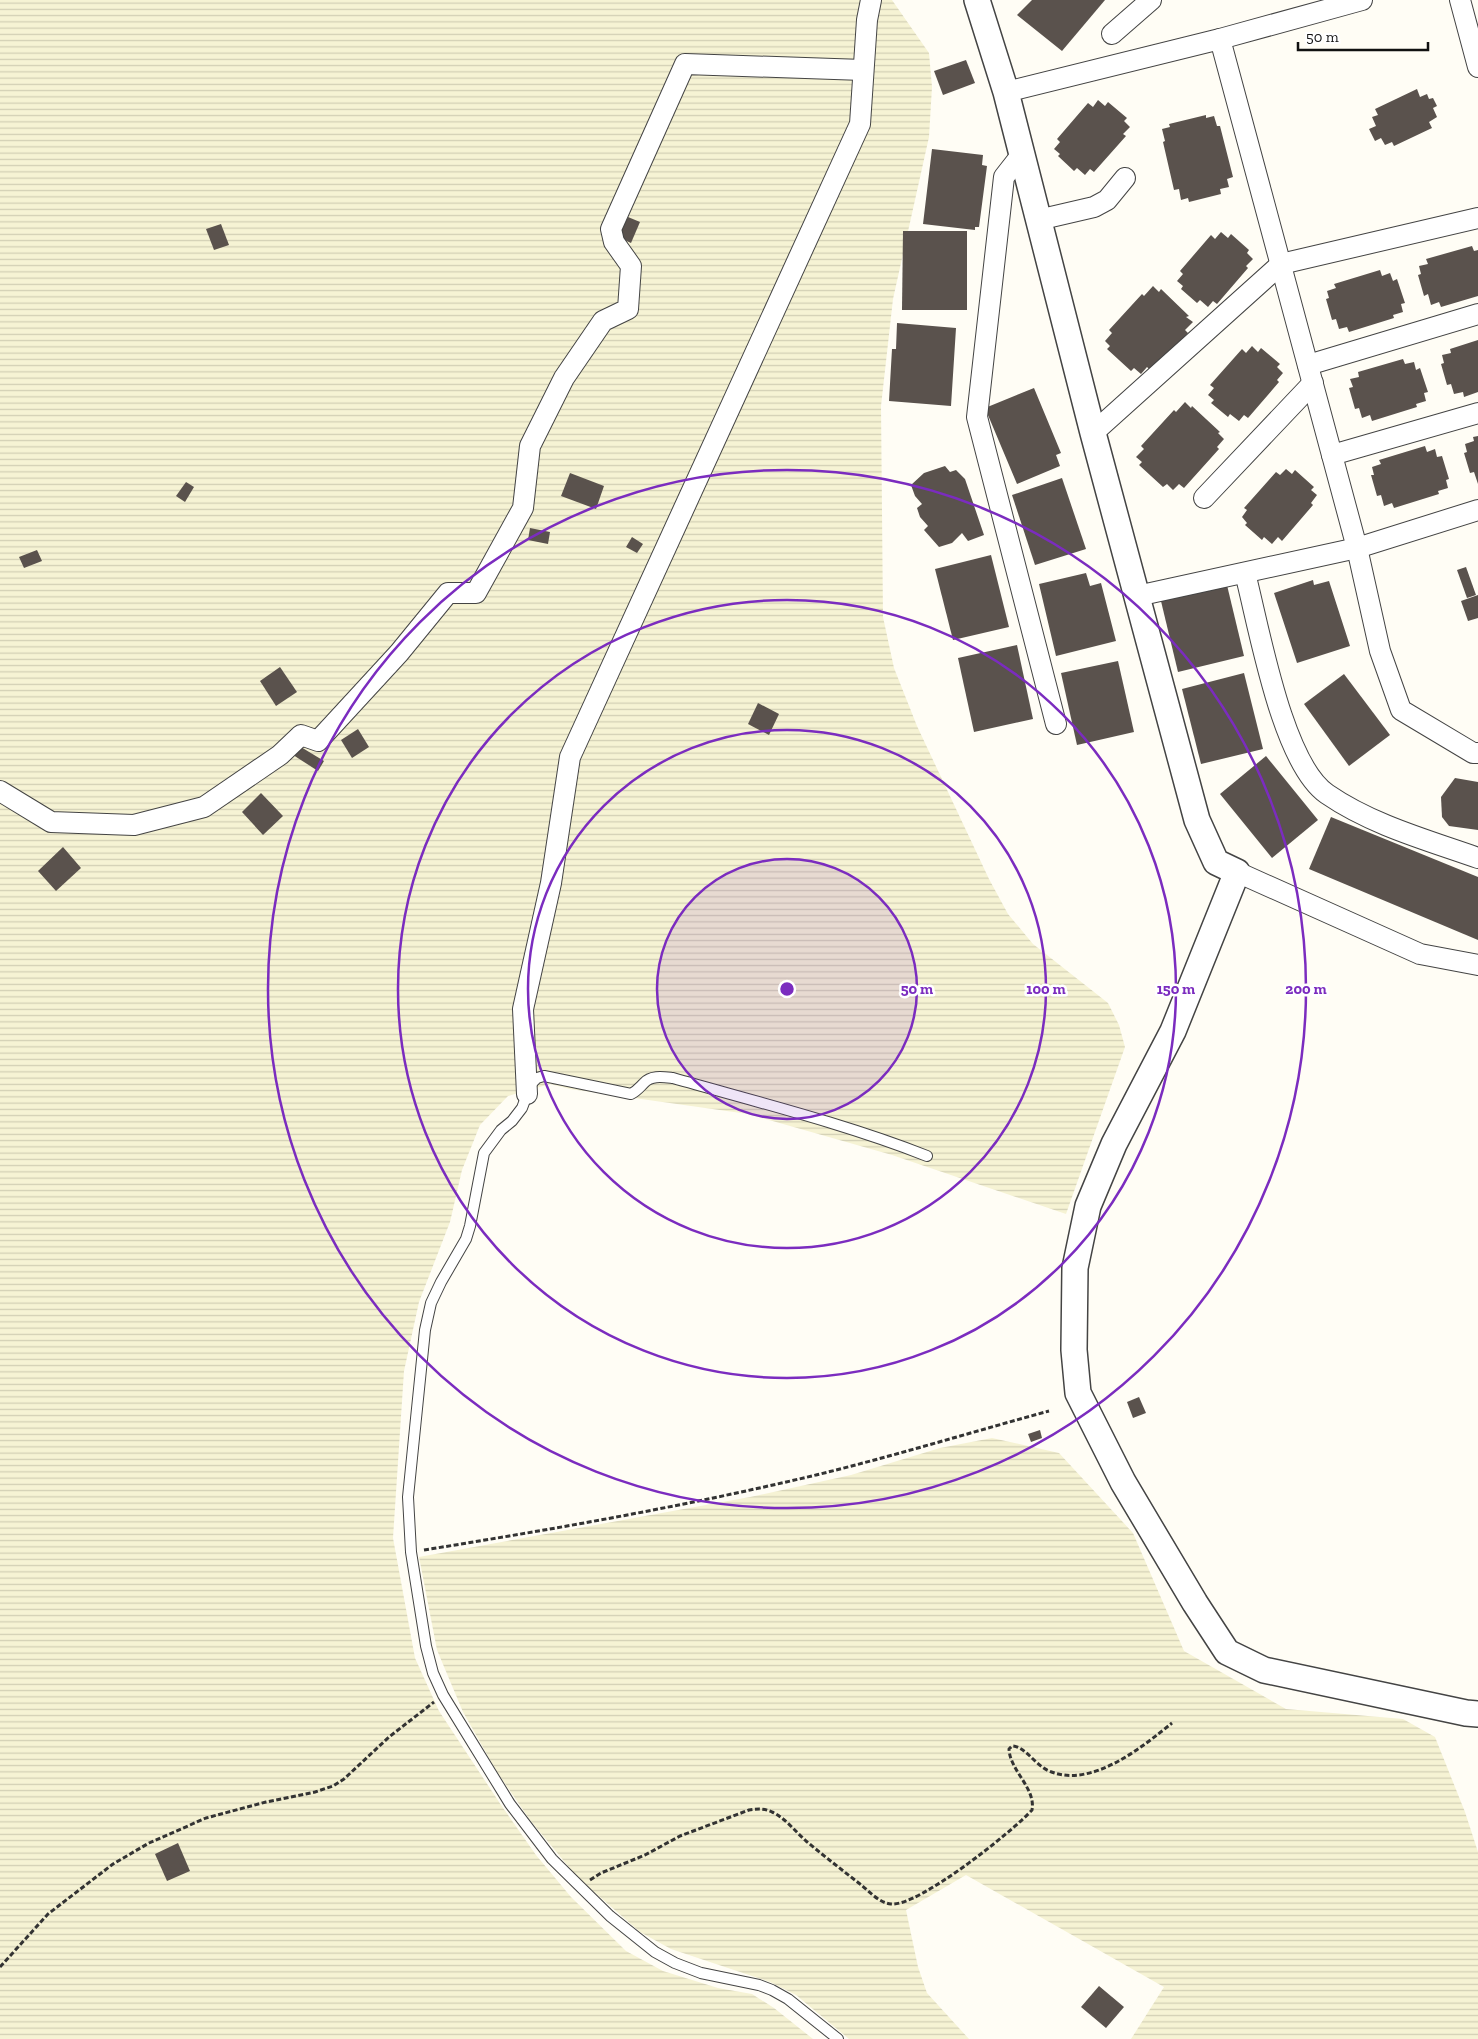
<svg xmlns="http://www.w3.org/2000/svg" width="1478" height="2039" viewBox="0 0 1478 2039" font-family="'Zilla Slab',serif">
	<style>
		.farmland { fill: url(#farmland-rules) }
		.building { fill: #5a524d }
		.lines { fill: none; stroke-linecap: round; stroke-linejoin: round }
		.service-casing { stroke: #444; stroke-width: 12 }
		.minor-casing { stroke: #444; stroke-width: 22 }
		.tertiary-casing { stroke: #444; stroke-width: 28 }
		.path { stroke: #333; stroke-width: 3; stroke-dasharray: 5 2.5; stroke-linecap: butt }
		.service { stroke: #fff; stroke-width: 10 }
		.minor { stroke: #fff; stroke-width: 20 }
		.tertiary { stroke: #fff; stroke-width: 25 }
		.ring { fill: none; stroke: #7b2cbf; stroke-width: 2.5 }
		.centre { fill: #7b2cbf; stroke: #fff; stroke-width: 2.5 }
		.ring-label { font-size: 15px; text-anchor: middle; font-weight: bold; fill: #7b2cbf; stroke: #fff; stroke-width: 5; stroke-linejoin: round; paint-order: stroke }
	</style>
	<defs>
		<pattern id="farmland-rules" width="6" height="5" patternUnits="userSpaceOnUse" patternTransform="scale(1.25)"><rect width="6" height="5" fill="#f6f3d4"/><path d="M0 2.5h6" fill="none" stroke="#d2cfb5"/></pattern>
	</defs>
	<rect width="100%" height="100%" fill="#fffdf5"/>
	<g class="farmland">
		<polygon points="0,0 892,0 929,53 932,87 929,137 893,299 881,406 883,617 894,668 917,726 989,879 1008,914 1033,944 1108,1003 1119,1025 1125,1047 1066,1214 892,1155 748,1114 570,1089 550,1084 508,1096 480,1125 462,1170 450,1222 419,1302 404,1371 393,1538 415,1658 439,1711 501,1805 536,1855 571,1897 626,1951 663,1971 718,1988 752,1994 774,2008 813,2039 0,2039"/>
		<polygon points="992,1438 1059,1453 1133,1533 1184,1651 1286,1709 1403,1719 1435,1737 1465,1812 1478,1852 1478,2039 1131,2039 1164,1987 966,1875 906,1910 918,1967 927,1993 969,2039 849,2039 796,1995 770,1982 671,1949 640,1932 577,1877 530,1820 497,1772 463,1712 437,1650 419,1557 750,1497 851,1475 940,1448"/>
	</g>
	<g class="building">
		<polygon points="1032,0 1105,0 1062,51 1017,15"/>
		<polygon points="966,60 975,83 943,95 934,71"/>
		<polygon points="1417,89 1420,97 1427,94 1429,99 1433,98 1437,106 1433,108 1437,117 1429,122 1432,128 1394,146 1392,142 1385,145 1381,138 1375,141 1369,129 1376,126 1372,117 1378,115 1375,109"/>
		<polygon points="1098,100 1105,106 1108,102 1127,118 1124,121 1130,127 1123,134 1126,136 1094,172 1090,169 1085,175 1077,168 1074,171 1058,156 1060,154 1054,149 1060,142 1057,139 1088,103 1093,107"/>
		<polygon points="1206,115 1206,118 1214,116 1217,126 1220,126 1233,177 1227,179 1229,187 1220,189 1221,194 1189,202 1188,198 1181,200 1179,189 1174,190 1163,142 1165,141 1162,129 1170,127 1169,124"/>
		<polygon points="932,149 983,155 982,165 987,166 979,227 975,227 975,230 923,224"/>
		<polygon points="628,217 640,222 631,243 618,237"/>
		<polygon points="221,224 229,245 214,250 206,229"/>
		<polygon points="903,231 967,231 967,310 902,310"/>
		<polygon points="1221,232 1228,238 1231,234 1249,250 1247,253 1253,259 1246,266 1248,268 1217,304 1213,301 1208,307 1200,300 1197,303 1181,289 1183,286 1177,281 1183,274 1180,271 1211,235 1215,239"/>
		<polygon points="1472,246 1474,251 1478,250 1478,296 1441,307 1439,302 1431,305 1428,294 1424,296 1418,275 1421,274 1419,266 1428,264 1426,259"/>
		<polygon points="1380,270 1382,276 1390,273 1393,281 1397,279 1405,303 1401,304 1403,312 1393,315 1394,318 1349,332 1347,327 1339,329 1336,319 1332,320 1326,299 1329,298 1327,291 1336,288 1334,284"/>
		<polygon points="1153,286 1159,292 1161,289 1189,316 1186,317 1193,322 1185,330 1188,333 1152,372 1147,367 1141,374 1134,368 1131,371 1107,349 1110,346 1105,341 1112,333 1109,330 1142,294 1144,296"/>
		<polygon points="897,323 956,328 951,406 889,401 892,349 896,349"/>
		<polygon points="1478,340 1478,392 1464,397 1463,392 1454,394 1451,384 1447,385 1441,364 1444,363 1442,355 1451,353 1450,349"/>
		<polygon points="1252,346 1258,352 1261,348 1280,364 1277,367 1283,373 1277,380 1279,382 1248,418 1244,415 1239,421 1230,414 1228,417 1211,403 1214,400 1208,395 1214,388 1210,385 1242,349 1246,353"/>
		<polygon points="1403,359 1405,364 1414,362 1416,370 1420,368 1428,392 1424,393 1426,401 1416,404 1417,407 1372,421 1370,415 1362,418 1359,408 1355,409 1349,388 1353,387 1350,379 1359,377 1358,372"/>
		<polygon points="1034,388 1061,453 1056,455 1060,466 1017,484 985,408"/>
		<polygon points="1185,402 1191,408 1192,406 1220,432 1218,433 1224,439 1217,447 1219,449 1184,488 1179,484 1173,490 1167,484 1163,487 1139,465 1142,462 1136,457 1144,449 1141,446 1174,410 1176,412"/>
		<polygon points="1478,436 1478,484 1474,472 1470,473 1464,453 1467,452 1465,444 1474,441 1473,437"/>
		<polygon points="1425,446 1427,452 1435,449 1437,457 1442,456 1449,479 1446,480 1448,488 1438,491 1439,494 1394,508 1392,503 1384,506 1381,495 1377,496 1371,475 1374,475 1372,467 1381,464 1379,460"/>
		<polygon points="945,466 950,472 956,470 965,479 984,535 968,541 962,533 952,543 939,547 924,530 928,526 920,517 917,508 922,504 915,496 911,485 924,473"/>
		<polygon points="1286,469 1292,474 1295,470 1314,487 1311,490 1317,495 1311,503 1313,505 1282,541 1278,537 1272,544 1264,537 1262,540 1245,525 1247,523 1242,517 1247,510 1244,508 1276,472 1280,475"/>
		<polygon points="570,473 604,486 596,509 561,496"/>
		<polygon points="1062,478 1086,549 1035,565 1012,495"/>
		<polygon points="186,482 194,487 185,502 176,496"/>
		<polygon points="530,528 550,532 548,544 528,540"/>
		<polygon points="632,537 643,544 637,553 626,547"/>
		<polygon points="37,550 42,561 24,568 19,557"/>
		<polygon points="991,555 1009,627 953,640 935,569"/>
		<polygon points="1466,567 1476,595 1467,598 1457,570"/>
		<polygon points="1086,573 1090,586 1101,583 1116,641 1056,656 1039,584"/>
		<polygon points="1313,580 1314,585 1329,581 1350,646 1297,663 1274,593"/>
		<polygon points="1226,581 1244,656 1178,672 1160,597"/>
		<polygon points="1478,595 1478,618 1468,621 1461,601"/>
		<polygon points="1017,645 1033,719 974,732 958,658"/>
		<polygon points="1118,661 1134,732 1077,745 1061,673"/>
		<polygon points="280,667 297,692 276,706 260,681"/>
		<polygon points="1244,673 1263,749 1201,764 1182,689"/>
		<polygon points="1344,674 1390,735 1349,766 1304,704"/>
		<polygon points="758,703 779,714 769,735 748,724"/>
		<polygon points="358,729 369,747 352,758 341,740"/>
		<polygon points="296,744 324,761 318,771 290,753"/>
		<polygon points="1266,756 1318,820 1272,858 1220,794"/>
		<polygon points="1455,778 1478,782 1478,830 1449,826 1442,817 1441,797"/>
		<polygon points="261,793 283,816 263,835 242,812"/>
		<polygon points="1331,817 1478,877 1478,940 1309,869"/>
		<polygon points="63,847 81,868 56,891 38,871"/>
		<polygon points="1139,1397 1146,1413 1133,1418 1127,1402"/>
		<polygon points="1040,1430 1042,1438 1031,1442 1028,1434"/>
		<polygon points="178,1843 190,1871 167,1881 155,1854"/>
		<polygon points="1099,1986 1124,2007 1106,2028 1081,2007"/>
	</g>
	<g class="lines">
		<g class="service-casing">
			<path id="service" d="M838,2039L788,1999L772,1990L759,1985L701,1973L675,1963L655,1952L610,1916L552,1859L510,1804L443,1695L433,1673L426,1646L411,1552L408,1497L425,1330L431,1303L441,1282L466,1239L470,1226L484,1153L501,1130L512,1121L522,1108L531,1084L537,1078L544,1076L631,1094C637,1091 639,1088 644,1083C651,1075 663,1077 673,1078C757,1102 846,1124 927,1156"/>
		</g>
		<g class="minor-casing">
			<g id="minor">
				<polyline points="1362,0 1220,39 1357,548 1380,651 1401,710 1473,753 1478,753"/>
				<polyline points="1460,0 1478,67"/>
				<polyline points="1112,34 1151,0"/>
				<polyline points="1006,92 1220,39"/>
				<polyline points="1022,154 1004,177 977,417 1056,724"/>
				<polyline points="1038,220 1094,207 1107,200 1125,178"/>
				<polyline points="1308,365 1478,314"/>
				<polyline points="1093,433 1281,264 1478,218"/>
				<polyline points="1332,455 1478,413"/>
				<polyline points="1204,498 1313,383"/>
				<path d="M1245,573C1259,627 1282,763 1327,794C1372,825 1427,840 1478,858"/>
				<polyline points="1137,596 1357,548 1478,510"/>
				<polyline points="0,791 51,822 134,825 204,807 280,755 301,735 318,741 399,653 448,593 476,593 523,508 530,446 564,378 603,321 628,309 631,266 614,242 611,229 685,64 863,70"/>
				<polyline points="1237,872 1420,954 1478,965"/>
				<polyline points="527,1094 523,1009 551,883 570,757 860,124 867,20 871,0"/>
			</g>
		</g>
		<g class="tertiary-casing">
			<polyline id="tertiary" points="977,0 1006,92 1093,433 1197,820 1216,862 1237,872 1173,1031 1114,1144 1088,1206 1075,1268 1074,1350 1078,1393 1123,1482 1195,1603 1227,1652 1264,1670 1466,1713 1478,1714"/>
		</g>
		<g class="path">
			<path d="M424,1550C555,1529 686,1506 816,1475C894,1456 972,1432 1049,1411"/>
			<path d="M590,1880L601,1873L645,1855L680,1836L749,1810C757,1809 764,1808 772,1812C784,1817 796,1832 806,1841C824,1856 842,1870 860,1884C869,1891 879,1903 891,1904C918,1907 1012,1832 1032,1810C1036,1788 1010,1771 1009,1749L1012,1746C1025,1746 1035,1765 1049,1771C1091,1789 1141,1748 1172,1723"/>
			<polyline points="0,1967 48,1914 113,1864 149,1843 206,1818 266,1802 315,1792 333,1786 344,1779 389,1737 434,1702"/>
		</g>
		<use href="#service" class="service"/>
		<use href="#minor" class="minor"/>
		<use href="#tertiary" class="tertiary"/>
	</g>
	<circle cx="787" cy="989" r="130" fill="#7b2cbf" fill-opacity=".12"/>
	<g class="ring">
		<circle cx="787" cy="989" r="130"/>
		<circle cx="787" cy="989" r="259"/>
		<circle cx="787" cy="989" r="389"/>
		<circle cx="787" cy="989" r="519"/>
	</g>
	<circle cx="787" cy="989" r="8" class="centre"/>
	<g class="ring-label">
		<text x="917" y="994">50 m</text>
		<text x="1046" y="994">100 m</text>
		<text x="1176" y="994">150 m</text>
		<text x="1306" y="994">200 m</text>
	</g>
	<path d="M1298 42v8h130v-8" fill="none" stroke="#111111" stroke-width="2.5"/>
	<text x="1306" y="42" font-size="15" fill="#111111" stroke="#ffffff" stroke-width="4" paint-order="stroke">50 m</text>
</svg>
